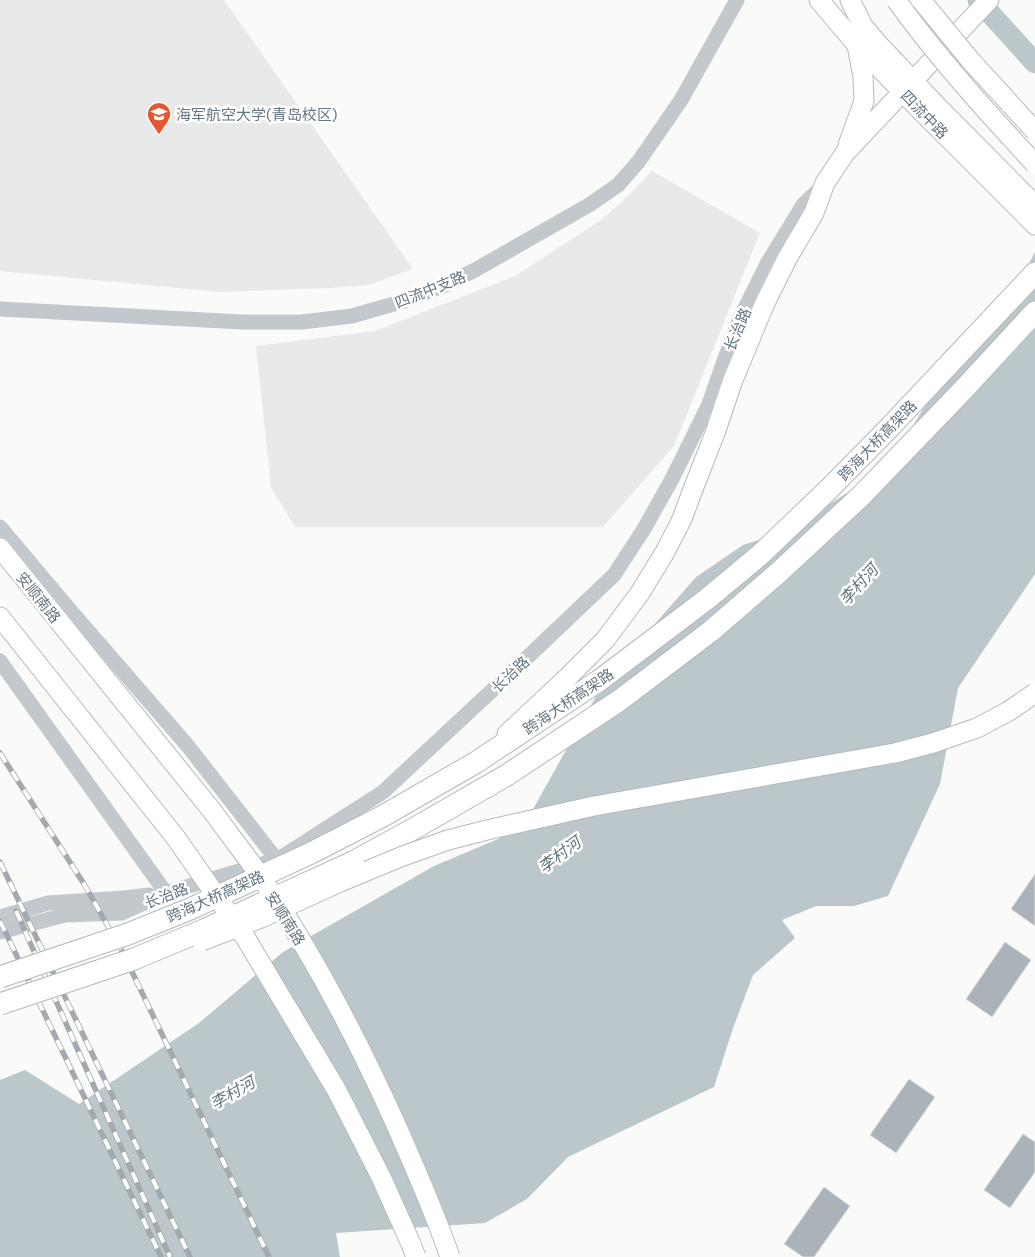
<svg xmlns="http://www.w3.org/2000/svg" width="1035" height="1257" viewBox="0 0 1035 1257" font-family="Commissioner,'Noto Sans SC',sans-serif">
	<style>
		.built { fill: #e8e9e9 }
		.water { fill: #bbc7cb }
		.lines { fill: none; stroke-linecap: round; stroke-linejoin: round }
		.river { stroke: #bbc7cb; stroke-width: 21 }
		.building { fill: #aab3b9; stroke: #dcdcda }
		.major-casing { stroke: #b5babe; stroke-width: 21 }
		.highway-casing { stroke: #b4b9bd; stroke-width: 23 }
		.minor { stroke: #c3c8cc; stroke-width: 15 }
		.major { stroke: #fff; stroke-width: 19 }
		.highway { stroke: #fff; stroke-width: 21 }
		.rail-casing { stroke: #a2aab0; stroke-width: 5.5 }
		.rail { stroke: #fff; stroke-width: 4; stroke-dasharray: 11; stroke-linecap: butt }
		.major-bridge-casing { stroke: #b5babe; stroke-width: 21; stroke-linecap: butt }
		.highway-bridge-casing { stroke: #b4b9bd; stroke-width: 23; stroke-linecap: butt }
		.major-bridge { stroke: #fff; stroke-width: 19 }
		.highway-bridge { stroke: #fff; stroke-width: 21 }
		.labels { text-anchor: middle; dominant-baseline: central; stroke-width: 5; stroke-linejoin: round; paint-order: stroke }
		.poi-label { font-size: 15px; fill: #657683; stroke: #fff; text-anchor: start }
		.street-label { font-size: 15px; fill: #657683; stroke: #fff }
		.water-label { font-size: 16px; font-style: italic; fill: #60757c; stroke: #fff }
	</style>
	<rect width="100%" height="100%" fill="#fafaf8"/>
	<g class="built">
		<polygon points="0,0 224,0 413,269 369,285 330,288 220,292 0,271"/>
		<polygon points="652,171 760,233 674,446 603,527 295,527 271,487 256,346 375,331 515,276 601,220 628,196"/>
	</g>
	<polygon class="water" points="1035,252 1035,574 958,688 940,784 888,896 854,906 816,906 782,920 795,938 753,975 733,1028 714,1087 568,1157 527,1199 485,1223 336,1233 340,1257 0,1257 0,1080 25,1070 79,1104 199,1023 283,952 434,866 498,839 527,820 604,682 696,577 743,545 789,530 889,466 954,357 1004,312"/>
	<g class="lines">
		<polyline class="river" points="978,0 1035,63"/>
	</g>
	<g class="building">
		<polygon points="1035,874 1035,926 1011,909"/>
		<polygon points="1005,942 1031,960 992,1017 966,999"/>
		<polygon points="909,1079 935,1097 896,1153 870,1135"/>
		<polygon points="1023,1134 1035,1142 1035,1172 1010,1208 984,1190"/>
		<polygon points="824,1187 850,1206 814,1257 803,1257 784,1244"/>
	</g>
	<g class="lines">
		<g class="major-casing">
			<g id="major">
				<polyline points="819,0 857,45 927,117 1035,225"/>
				<polyline points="850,0 863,26 878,44 938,107 1035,205"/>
				<polyline points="848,145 864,101 863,77 857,45"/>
				<polyline points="0,548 213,812"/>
				<polyline points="0,617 176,838"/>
				<polyline points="507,734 567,678 605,640 640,593 665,552 682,519 692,492 715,433 733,380 765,303 788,257 814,213 825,183 845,153 989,0"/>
			</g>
		</g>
		<g class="highway-casing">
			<g id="highway">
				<polyline points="383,816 475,763 600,680 707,599 761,554 829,489 888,429 1035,273"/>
				<polyline points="353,862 415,828 507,775 620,700 711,631 778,573 861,496 963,390 1035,312"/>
			</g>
		</g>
		<g class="minor">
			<polyline points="0,309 242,322 302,322 352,316 404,301 445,285 475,270 589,205 618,185 639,161 681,100 737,0"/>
			<polyline points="0,527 70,610 187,745 277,860"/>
			<polyline points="0,661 166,893"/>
			<polyline points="0,917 48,903 124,898 149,895"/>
			<polyline points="0,932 65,915 122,913 166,893 279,859 277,860 383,792 514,670 614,575 644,529 672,479 709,404 724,361 741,316 767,264 803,205 824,185"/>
		</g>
		<use href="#major" class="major"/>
		<use href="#highway" class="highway"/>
		<g class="rail-casing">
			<g id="rail">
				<polyline points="0,753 84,884 122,951 269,1257"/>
				<polyline points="0,862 190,1257"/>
				<polyline points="16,911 170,1257"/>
				<polyline points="0,921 161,1257"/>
			</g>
		</g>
		<use href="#rail" class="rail"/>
		<g class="major-bridge-casing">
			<g id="major-bridge">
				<path d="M896,0C938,58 986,111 1035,164"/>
				<polyline points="921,0 971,61 1035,131"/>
				<path d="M213,812C228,833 244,853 258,873C312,952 358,1040 397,1127C416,1170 435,1213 450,1257"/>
				<polyline points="176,838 245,937 336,1089 381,1177 411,1244 416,1257"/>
				<polyline points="202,941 261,918 340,882 403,856 448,840 487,830 594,806 895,753 933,743 977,728 1009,711 1035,693"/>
			</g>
		</g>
		<g class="highway-bridge-casing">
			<g id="highway-bridge">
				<polyline points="0,977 128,934 190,909 311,853 383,816"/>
				<polyline points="0,1004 134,959 206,929 353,862"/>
			</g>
		</g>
		<use href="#major-bridge" class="major-bridge"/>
		<use href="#highway-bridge" class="highway-bridge"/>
	</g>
	<defs>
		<g id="university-pin" transform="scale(1.25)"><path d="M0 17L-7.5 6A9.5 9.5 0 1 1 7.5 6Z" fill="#e4572e" stroke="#fff"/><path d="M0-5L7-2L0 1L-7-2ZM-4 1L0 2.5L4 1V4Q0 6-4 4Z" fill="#fff"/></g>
	</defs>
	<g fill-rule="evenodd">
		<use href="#university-pin" x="159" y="114"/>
	</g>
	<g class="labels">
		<g class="poi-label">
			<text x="176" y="114">海军航空大学(青岛校区)</text>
		</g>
		<g class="street-label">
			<text transform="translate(925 114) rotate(46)">四流中路</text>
			<text transform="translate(430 289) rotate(-22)">四流中支路</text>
			<text transform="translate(737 329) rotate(-67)">长治路</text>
			<text transform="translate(877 440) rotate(-46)">跨海大桥高架路</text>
			<text transform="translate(39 597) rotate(51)">安顺南路</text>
			<text transform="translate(510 674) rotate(-43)">长治路</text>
			<text transform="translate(568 701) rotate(-34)">跨海大桥高架路</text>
			<text transform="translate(166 895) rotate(-21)">长治路</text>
			<text transform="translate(215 896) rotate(-24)">跨海大桥高架路</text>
			<text transform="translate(286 918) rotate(58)">安顺南路</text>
		</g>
		<g class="water-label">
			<text transform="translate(858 584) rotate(-48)">李村河</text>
			<text transform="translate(559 854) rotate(-37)">李村河</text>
			<text transform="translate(232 1092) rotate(-30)">李村河</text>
		</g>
	</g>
</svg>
